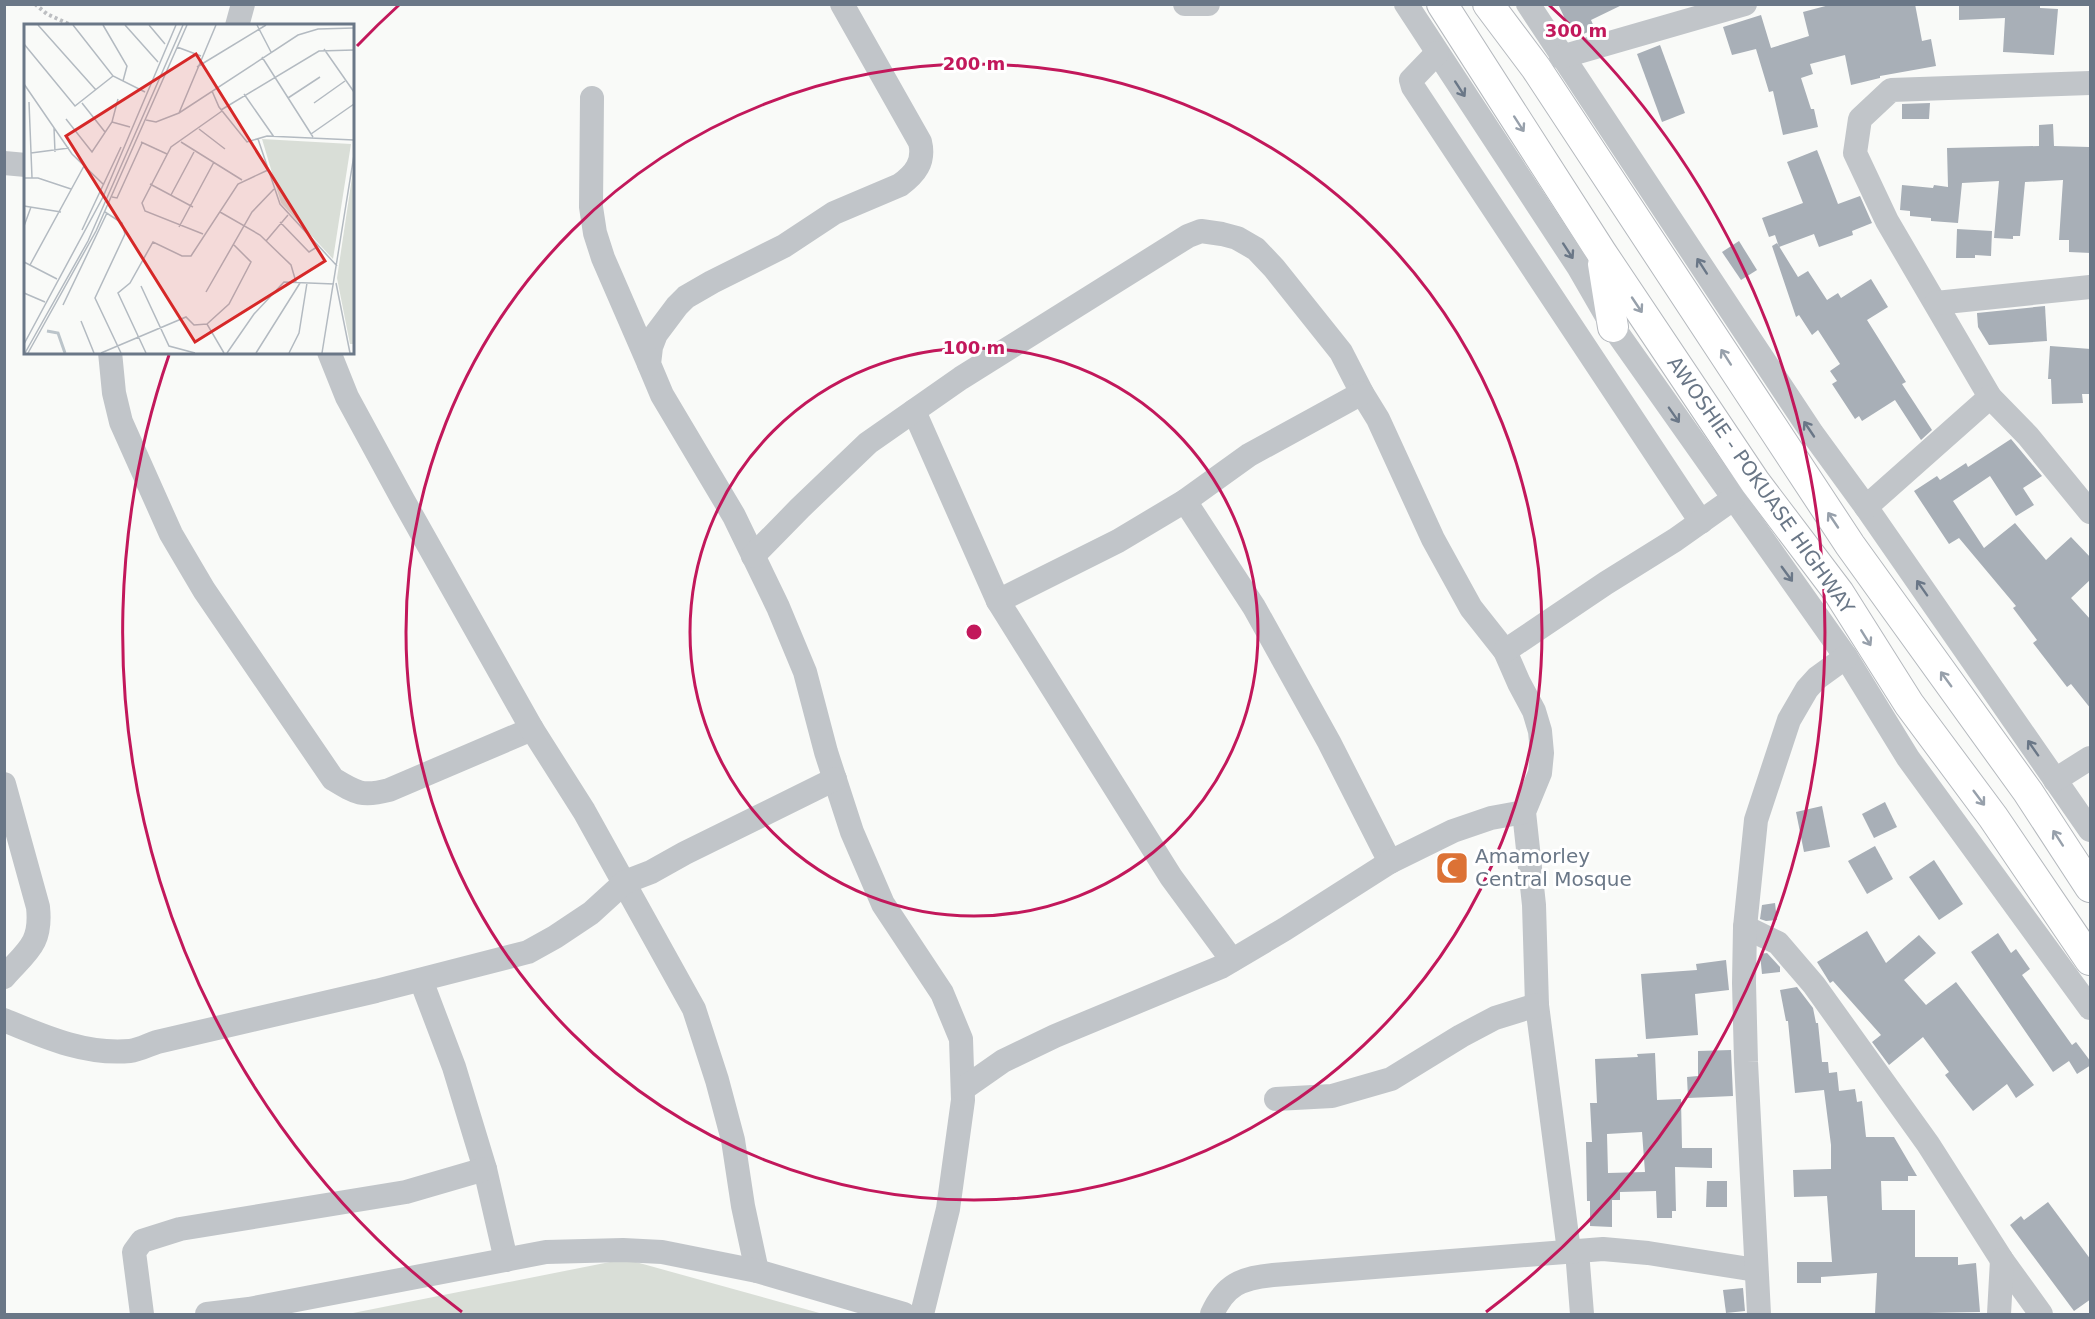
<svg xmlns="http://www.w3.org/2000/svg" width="2095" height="1319" viewBox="0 0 2095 1319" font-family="'DejaVu Sans',sans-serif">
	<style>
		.green { fill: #d9ded7 }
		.building { fill: #a8afb7; fill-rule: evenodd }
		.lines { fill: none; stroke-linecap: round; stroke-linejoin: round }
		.major-casing { stroke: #b5b9be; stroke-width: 32 }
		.path { stroke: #bcbec1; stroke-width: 4; stroke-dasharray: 3 3; stroke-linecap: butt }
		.minor { stroke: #c1c5c9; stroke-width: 24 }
		.major { stroke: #fff; stroke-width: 30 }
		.oneway { stroke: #6a7787 }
		.oneway2 { stroke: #97a0ab }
		.ring { fill: none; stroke: #c2185b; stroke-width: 3 }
		.labels { text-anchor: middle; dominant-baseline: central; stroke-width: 6; stroke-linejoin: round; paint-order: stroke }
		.street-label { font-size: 20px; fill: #6a7787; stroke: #fff }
		.poi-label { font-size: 20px; fill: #6a7787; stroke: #fff; text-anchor: start }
		.inset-river { fill: none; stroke: #bbc4ca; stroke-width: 3 }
		.inset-road { fill: none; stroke: #b3bac1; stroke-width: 1.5 }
		.view { fill: #d62828; fill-opacity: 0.15; stroke: #d62828; stroke-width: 3 }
		.inset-edge { fill: none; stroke: #6a7787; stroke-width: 3 }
		.centre { fill: #c2185b; stroke: #fff; stroke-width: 3 }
		.ring-label { font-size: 18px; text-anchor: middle; font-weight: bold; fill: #c2185b; stroke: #fff; stroke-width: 6; stroke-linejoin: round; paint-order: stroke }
	</style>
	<rect width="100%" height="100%" fill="#f9faf8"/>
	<polygon class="green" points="625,1259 823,1314 348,1314"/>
	<g class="building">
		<polygon points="1558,4 1624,4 1591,20 1595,29 1574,38"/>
		<polygon points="1833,4 1915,4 1922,41 1931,39 1936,66 1880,76 1880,78 1851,85 1845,55 1810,64 1813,74 1801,78 1811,109 1814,109 1818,127 1783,135 1773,91 1769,92 1756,49 1732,55 1723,27 1761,15 1771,48 1809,36 1803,12"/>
		<polygon points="1959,4 2040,4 2040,8 2058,9 2054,55 2003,52 2005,18 1959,20"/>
		<polygon points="1660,45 1685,113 1662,122 1637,54"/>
		<polygon points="1930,103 1929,119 1902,119 1902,104"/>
		<polygon points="2053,124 2054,146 2089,147 2091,253 2069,252 2069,240 2059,240 2063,180 2025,182 2020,236 2013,236 2013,239 1994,238 1999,181 1962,183 1958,223 1931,221 1931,218 1910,216 1910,211 1900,210 1902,185 1933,188 1934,185 1948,187 1947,148 2039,146 2039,125"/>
		<polygon points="1817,150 1838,204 1860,196 1872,223 1852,231 1853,235 1819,247 1814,234 1779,247 1775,235 1769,237 1762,218 1803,203 1787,162"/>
		<polygon points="1957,229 1992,231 1991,256 1975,255 1975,258 1956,258"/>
		<polygon points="1739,241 1757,270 1741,280 1722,252"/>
		<polygon points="1777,243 1798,277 1808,271 1827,300 1838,293 1841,298 1871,279 1888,307 1867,320 1906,382 1902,384 1932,430 1921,440 1895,400 1862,421 1859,416 1855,419 1832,384 1837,381 1830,371 1840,364 1818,330 1812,335 1799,315 1796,317 1772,246"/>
		<polygon points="2045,306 2047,341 1989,345 1978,327 1977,313"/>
		<polygon points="2050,346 2091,349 2091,394 2082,394 2083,403 2052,404 2051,379 2048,379"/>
		<polygon points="2011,439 2042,476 2023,488 2034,505 2016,516 1990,476 1953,501 1984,548 2015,523 2046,560 2071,537 2091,558 2091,579 2071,598 2091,620 2091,709 2071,684 2067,687 2033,643 2037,640 2013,608 2016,606 1959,538 1949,544 1914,491 1937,476 1940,480 1966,463 1968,467"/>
		<polygon points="1885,802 1897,827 1874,838 1862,814"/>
		<polygon points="1822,806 1830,847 1804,852 1796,812"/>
		<polygon points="1875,846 1893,879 1867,894 1848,861"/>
		<polygon points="1934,860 1963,904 1939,920 1909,877"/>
		<polygon points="1775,903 1777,920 1766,921 1760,919 1762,905"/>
		<polygon points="1867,931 1886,963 1919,935 1936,953 1904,980 1926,1005 1956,982 2034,1085 2016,1098 2007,1084 1973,1111 1945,1075 1949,1072 1923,1037 1889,1065 1872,1042 1881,1035 1833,981 1830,983 1817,962"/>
		<polygon points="1998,933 2011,953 2016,949 2030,969 2022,975 2072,1045 2076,1042 2091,1062 2091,1065 2077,1074 2069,1061 2053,1072 1971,952"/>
		<polygon points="1767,953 1780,967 1780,972 1762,974 1760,954"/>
		<polygon points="1726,960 1729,990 1695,994 1698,1035 1646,1039 1641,974 1697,970 1696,964"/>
		<polygon points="1797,987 1813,1008 1816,1023 1818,1023 1822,1062 1828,1062 1829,1073 1837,1072 1839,1091 1855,1089 1857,1102 1862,1101 1866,1137 1894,1137 1917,1176 1908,1176 1908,1181 1881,1181 1882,1210 1915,1210 1915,1257 1958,1257 1958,1265 1976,1263 1980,1312 1875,1314 1877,1273 1821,1277 1821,1283 1797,1283 1797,1262 1832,1262 1827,1196 1794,1197 1793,1170 1831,1169 1831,1145 1824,1090 1795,1093 1788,1021 1786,1021 1780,990"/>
		<polygon points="1731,1050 1733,1096 1688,1098 1687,1077 1698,1076 1698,1051"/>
		<path d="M1655,1053L1657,1100L1681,1099L1682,1148H1712V1168L1675,1167L1676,1211H1672V1218H1657L1656,1191L1620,1192V1200H1612V1227L1590,1226V1201H1587L1586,1142H1592L1590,1103H1597L1595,1059L1638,1057L1637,1054ZM1642,1132L1645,1172L1608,1173L1607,1134Z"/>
		<polygon points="1707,1181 1727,1181 1727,1207 1706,1207"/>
		<polygon points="2048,1202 2091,1260 2091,1299 2074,1311 2010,1225 2021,1216 2024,1220"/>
		<polygon points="1743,1288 1745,1311 1726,1313 1723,1290"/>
	</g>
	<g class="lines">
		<g class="major-casing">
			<g id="major">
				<polyline points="1442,4 1601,252 1755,482 1839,593 1909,704 1993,817 2090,960"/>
				<polyline points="1488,4 1536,68 1850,545 2028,792 2090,887"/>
				<polyline points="1603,264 1613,327"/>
			</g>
		</g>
		<polyline class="path" points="35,4 47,14 73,26"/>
		<g class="minor">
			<path d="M842,4L920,142C925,162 915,174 900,185L834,213L784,246L712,282L686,297L677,306L656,334L651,347L649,364L662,395L734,516L778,607L805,672L826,752L852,832L883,904L942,993L961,1039L963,1100L948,1209L922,1314"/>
			<polyline points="1185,4 1208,4"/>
			<polyline points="1406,4 1579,268 1613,327 1846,657 1908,758 2090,1008"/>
			<polyline points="1528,4 1812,433 1866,507 2090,830"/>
			<polyline points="237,26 243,4"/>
			<polyline points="1437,53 1411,80 1413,87 1701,522"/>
			<polyline points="1561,57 1745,4"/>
			<polyline points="2090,83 1891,90 1860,119 1855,153 1887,221 1990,397 2028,436 2090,512"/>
			<polyline points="592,98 591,207 595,233 603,258 649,364"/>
			<polyline points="4,163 26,165"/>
			<polyline points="1936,303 2090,287"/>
			<path d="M110,352L114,393L121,422L171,534L204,590L333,779C356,793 362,797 389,790L532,729"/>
			<polyline points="329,352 347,397 403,500 532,729 584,811 694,1009 717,1080 733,1140 743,1206 757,1271"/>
			<polyline points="914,411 998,601 1171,877 1232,960"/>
			<polyline points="1185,501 1254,607 1329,742 1390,862"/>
			<polyline points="1866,507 1990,397"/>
			<polyline points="753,556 800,508 868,443 961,378 1188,236 1201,231 1222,234 1237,238 1256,249 1274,268 1341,352 1362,393 1378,419 1433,539 1471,608 1505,651 1519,683 1534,711 1540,731 1542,753 1540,773 1524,812 1534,905 1537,1005 1569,1251"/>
			<polyline points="998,601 1118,541 1185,501 1249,455 1362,393"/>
			<polyline points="1505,651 1606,583 1675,540 1733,499"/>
			<polyline points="2055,780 2090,758"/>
			<path d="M4,784L38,907C42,944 27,951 4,977"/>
			<polyline points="1745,927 1778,943 1814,985 1928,1144 2002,1260 2041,1314"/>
			<polyline points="421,980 454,1067 485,1169 506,1260"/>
			<path d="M4,1020C45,1037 85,1055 130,1051C139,1050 148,1045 157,1042L376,991L528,952L555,937L591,913L625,882L651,872L685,853L835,779"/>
			<polyline points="963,1089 1003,1061 1055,1036 1221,967 1285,929 1390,862 1453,831 1491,818 1524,812"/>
			<polyline points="1276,1099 1332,1096 1391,1079 1461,1036 1495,1018 1537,1005"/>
			<polyline points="1577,1251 1582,1314"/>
			<polyline points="142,1314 134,1252 142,1241 180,1229 406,1192 485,1169"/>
			<polyline points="207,1314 249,1309 546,1252 623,1250 662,1252 757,1271 904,1314"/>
			<path d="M1212,1314C1225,1285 1241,1278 1273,1275L1603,1249L1648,1253L1756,1270"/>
			<polyline points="1759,1314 1746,1062 1744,983 1745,927 1756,820 1789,720 1807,689 1817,678 1846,657"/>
			<polyline points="1999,1314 2002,1260"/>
		</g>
		<use href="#major" class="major"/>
	</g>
	<defs><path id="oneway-shaft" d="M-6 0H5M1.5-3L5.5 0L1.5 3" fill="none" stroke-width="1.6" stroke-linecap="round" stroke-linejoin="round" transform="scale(1.5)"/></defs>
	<g class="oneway">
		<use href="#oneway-shaft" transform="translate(1460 89) rotate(57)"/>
		<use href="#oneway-shaft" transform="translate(1568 251) rotate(57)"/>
		<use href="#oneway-shaft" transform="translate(1702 266) rotate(-123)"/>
		<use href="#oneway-shaft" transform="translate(1674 415) rotate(55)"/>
		<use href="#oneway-shaft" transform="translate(1809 429) rotate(-124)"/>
		<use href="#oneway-shaft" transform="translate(1787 574) rotate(54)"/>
		<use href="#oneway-shaft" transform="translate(1922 588) rotate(-125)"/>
		<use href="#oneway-shaft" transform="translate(2033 748) rotate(-125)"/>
	</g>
	<g class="oneway2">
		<use href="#oneway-shaft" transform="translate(1519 124) rotate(57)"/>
		<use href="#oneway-shaft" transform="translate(1637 305) rotate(56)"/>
		<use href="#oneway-shaft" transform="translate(1726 357) rotate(-123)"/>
		<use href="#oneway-shaft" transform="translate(1833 520) rotate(-124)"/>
		<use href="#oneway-shaft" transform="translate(1866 638) rotate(58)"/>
		<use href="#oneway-shaft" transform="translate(1946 679) rotate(-126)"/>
		<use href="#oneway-shaft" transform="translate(1979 798) rotate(53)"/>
		<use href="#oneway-shaft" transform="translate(2058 838) rotate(-123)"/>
	</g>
	<g class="ring">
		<circle cx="974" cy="632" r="284"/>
		<circle cx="974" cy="632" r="568"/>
		<path d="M462 1312A851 851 0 0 1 169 355M357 46A851 851 0 0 1 399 5M1549 5A851 851 0 0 1 1486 1312"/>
	</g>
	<defs>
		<g id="mosque-square" transform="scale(1.725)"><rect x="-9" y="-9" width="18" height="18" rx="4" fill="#dc7235" stroke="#fff"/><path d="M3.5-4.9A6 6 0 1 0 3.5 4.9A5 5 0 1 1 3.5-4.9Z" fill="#fff"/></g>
	</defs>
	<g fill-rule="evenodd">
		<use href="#mosque-square" x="1452" y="868"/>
	</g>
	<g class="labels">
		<g class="street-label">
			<text transform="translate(1761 485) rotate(55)">AWOSHIE - POKUASE HIGHWAY</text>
		</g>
		<g class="poi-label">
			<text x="1475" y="856">Amamorley<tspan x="1475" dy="23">Central Mosque</tspan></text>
		</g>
	</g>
	<g transform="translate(24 24)">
		<rect width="330" height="330" fill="#f9faf8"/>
		<path d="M238,115L327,120L309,235L257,179ZM330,140V320H326L313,254Z" fill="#d9ded7"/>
		<path class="inset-river" d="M23,307L34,309L41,329"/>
		<path class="inset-road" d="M14,1L72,66M49,1L89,52L121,68M79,1L103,42L99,57M101,1L134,38M125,1L141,20M233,1L247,28M0,20L51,82L89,52M153,23L177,32M300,25L330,68M238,33L289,113M173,43L242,1M0,60L48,130L80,161M188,67L195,83L223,118L243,112L330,116M220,70L250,113M264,74L296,53M5,78L8,154M58,79L81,108M290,79L321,57M197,86L295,27L330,26M155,89L192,1M42,95L68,128L88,98L94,75M122,96L132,98L155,89L274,11L294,5L330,4M88,98L106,103M30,104L31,128M175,105L201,125M287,110L330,80M234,115L256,180L313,242M117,118L143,130M157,118L218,156M7,129L45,124M0,154H14L47,165M126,160L169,183M147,171L170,128M88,173L93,174L118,119M0,182L37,188M81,188L98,199L101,210L71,274L97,329M196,188L236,211L267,241L272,258M256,198L285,228L293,223M0,202L7,183M155,203L190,138M58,206L97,123M179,210L121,187L118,179L147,123L198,87M242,217L264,191M0,238L33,255M6,241L60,142M312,259L326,329M117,262L145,322L171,329M182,268L228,188L250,165M0,269L21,278M39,281L83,189M57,297L70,329M183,300L205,280L227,238L210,221M0,320L79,173L152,1M1,329L64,217L159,1M4,329L72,207L163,1M77,329L162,293L170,301L183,300L200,329M122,329L94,269L106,259L129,218L158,232H167L214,160L244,146M203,329L230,290L260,258L310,260M232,329L276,259M265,329L275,309L283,259M298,329L330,131"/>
		<path class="view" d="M172,30L301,237L171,318L42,112Z"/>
		<rect width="330" height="330" class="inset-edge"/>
	</g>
	<circle cx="974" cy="632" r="9" class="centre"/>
	<g class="ring-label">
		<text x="1576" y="37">300 m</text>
		<text x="974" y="70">200 m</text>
		<text x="974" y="354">100 m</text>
	</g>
	<rect width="2095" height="1319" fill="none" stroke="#6a7787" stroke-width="12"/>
</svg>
